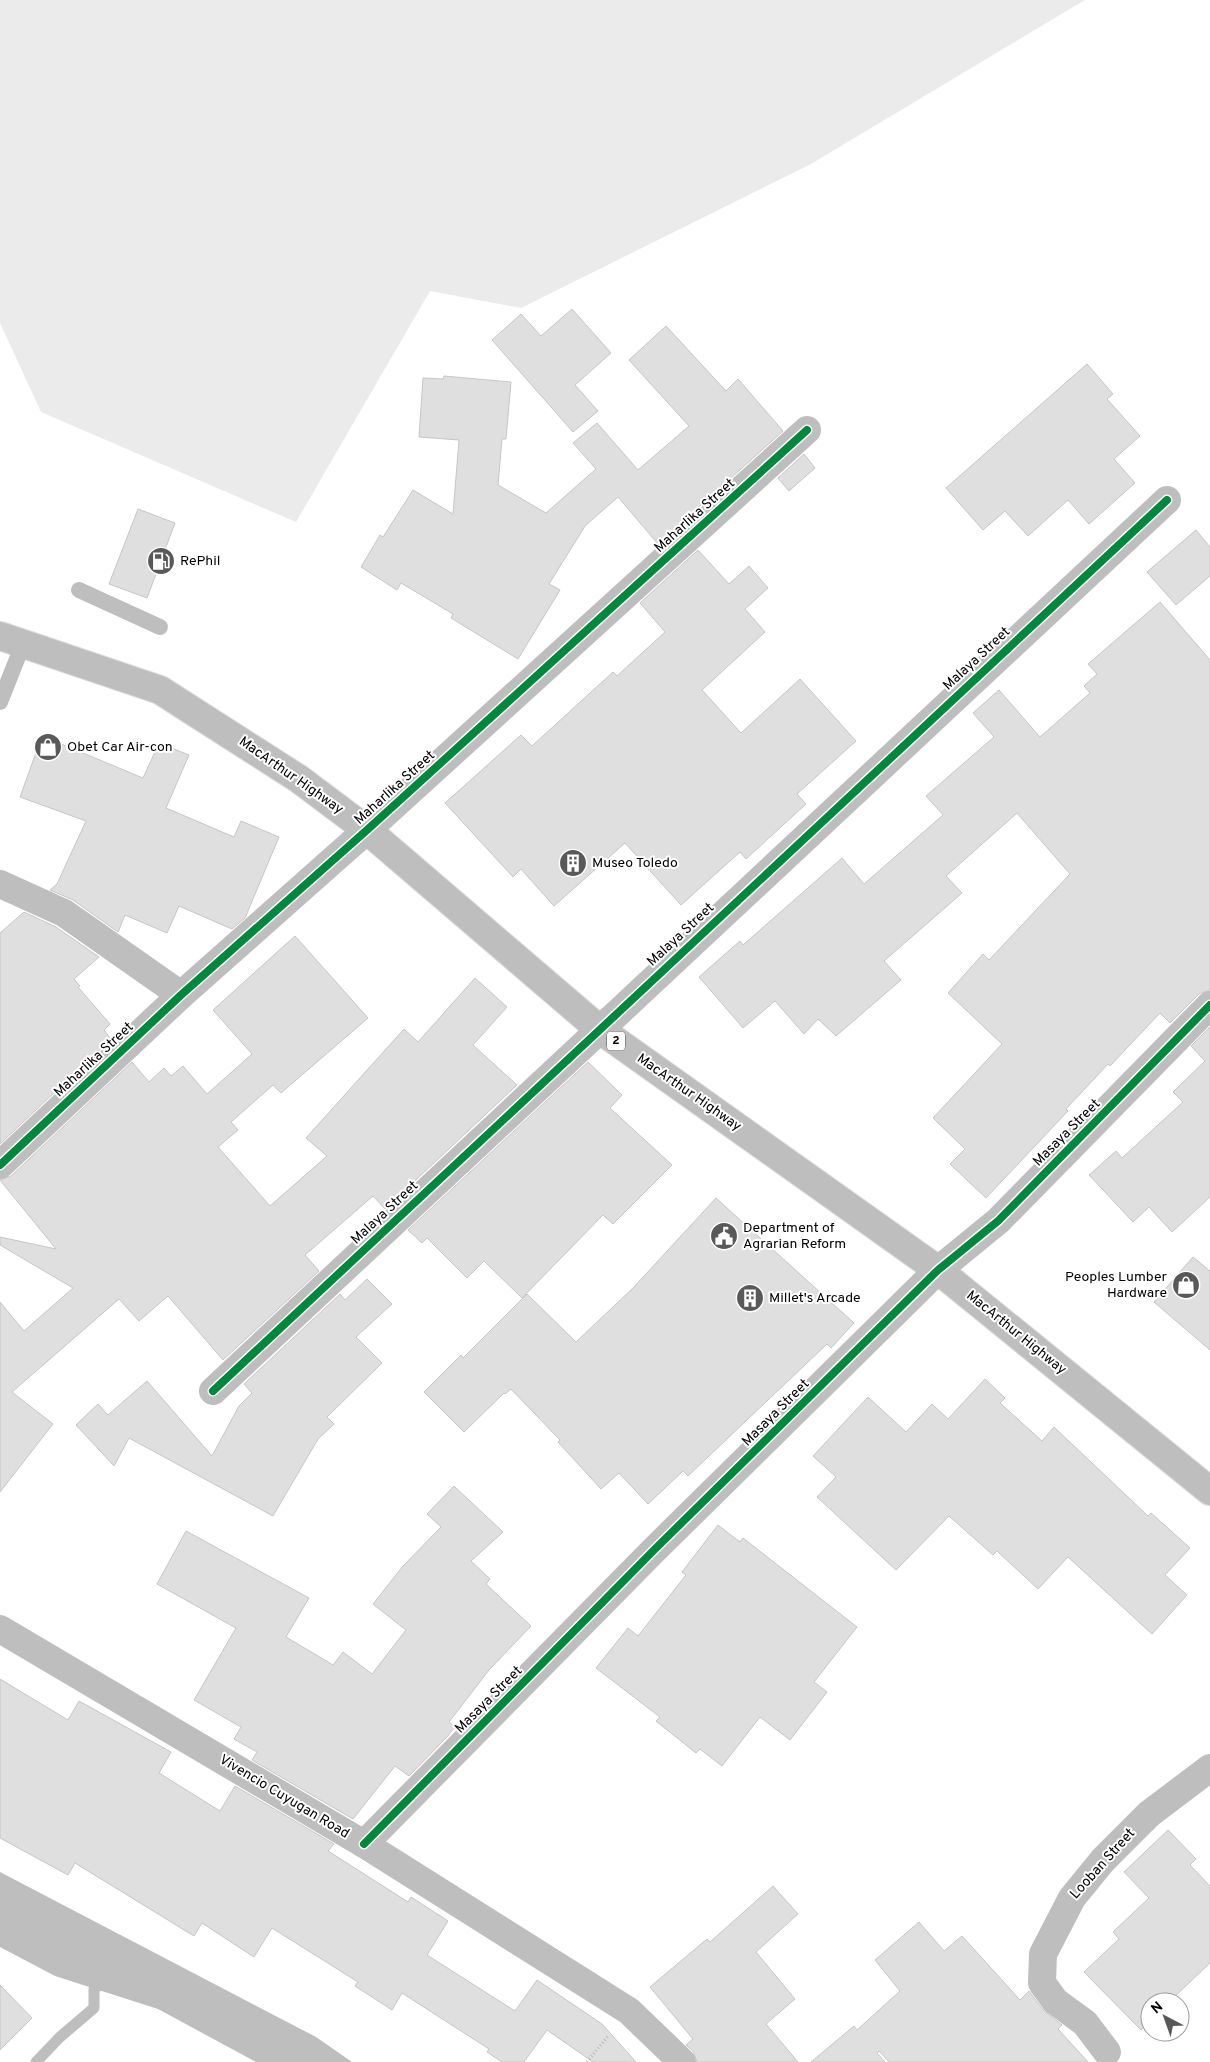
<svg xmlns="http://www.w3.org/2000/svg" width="1210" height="2062" viewBox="0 0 1210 2062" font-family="Overpass,sans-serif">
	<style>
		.green { fill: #ebebeb }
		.water { fill: #bebebe }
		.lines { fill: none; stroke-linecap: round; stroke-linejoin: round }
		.stream { stroke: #bebebe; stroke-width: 11 }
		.building { fill: #dfdfdf; stroke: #c6c6c6 }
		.highway-casing { stroke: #dbdbdb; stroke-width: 30 }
		.path { stroke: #b9b9b9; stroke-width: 3; stroke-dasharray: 1 2.5; stroke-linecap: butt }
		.lane { stroke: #bebebe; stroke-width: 16 }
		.street { stroke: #bebebe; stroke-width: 28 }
		.highway { stroke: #bebebe; stroke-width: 28 }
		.cycleway-casing { stroke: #fff; stroke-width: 11 }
		.cycleway { stroke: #00873e; stroke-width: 8 }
		.labels { text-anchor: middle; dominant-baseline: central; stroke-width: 4; stroke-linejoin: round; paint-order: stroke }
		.shield { fill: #fff; stroke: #4c4c4c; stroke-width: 1 }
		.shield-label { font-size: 12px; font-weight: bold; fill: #000 }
		.street-label { font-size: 14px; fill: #000; stroke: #fff }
		.poi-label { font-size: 14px; fill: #000; stroke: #fff; text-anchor: start }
	</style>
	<rect width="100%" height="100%" fill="#fff"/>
	<polygon class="green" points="0,0 1085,0 811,164 521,308 430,291 296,522 41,412 0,323"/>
	<polygon class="water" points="0,1872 316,2037 352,2062 256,2062 158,2009 55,1976 0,1947"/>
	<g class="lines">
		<polyline class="stream" points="36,2062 60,2037 94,2008 94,1989 106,1980"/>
	</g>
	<g class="building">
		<polygon points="572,309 611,353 575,385 598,411 573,432 492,340 521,314 541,336"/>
		<polygon points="666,326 726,391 738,379 783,431 658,544 618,497 585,526 549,584 560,590 518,659 451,618 453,614 401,583 397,590 361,567 380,535 383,537 413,490 453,514 459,440 419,437 423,378 443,379 444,376 511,382 506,439 502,439 498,485 546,513 596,469 573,443 597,423 638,470 689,426 629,360"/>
		<polygon points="1087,364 1113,394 1107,399 1140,436 1114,459 1135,483 1089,524 1068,500 1028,536 1005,511 983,530 946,488"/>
		<polygon points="804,454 815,468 789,491 778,478"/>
		<polygon points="138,509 175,523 147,598 109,584"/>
		<polygon points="1196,530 1210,547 1210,576 1176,605 1147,572"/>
		<polygon points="698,550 729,584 749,566 768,588 745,609 765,632 702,690 741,733 800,679 856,741 797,794 806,804 746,859 740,852 681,905 625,843 554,906 521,869 513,877 445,803 521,735 532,746 613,672 617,676 665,632 640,603"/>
		<polygon points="1160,602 1210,660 1210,990 1199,994 1170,1023 1160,1013 1110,1066 1108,1064 1066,1109 1068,1111 986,1198 950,1164 965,1149 933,1118 1002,1044 948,993 983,954 989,960 1070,874 1017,813 946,876 962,893 884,961 901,980 836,1036 818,1019 804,1034 775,1001 743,1028 699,977 740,941 743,945 842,858 864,884 943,815 926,796 994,737 973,713 999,690 1040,737 1090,693 1084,686 1097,674 1088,664"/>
		<polygon points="42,736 143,778 159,743 189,755 166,808 234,837 241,821 279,837 245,918 232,929 179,906 167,933 125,915 118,932 73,900 50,890 57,884 86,821 20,797"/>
		<polygon points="24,912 56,927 99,957 74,979 80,986 78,987 110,1024 104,1030 111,1039 0,1144 0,933"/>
		<polygon points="295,936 368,1018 281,1093 273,1085 231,1122 238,1130 218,1147 270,1206 327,1156 306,1138 404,1029 418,1042 475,978 507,1007 473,1045 517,1085 385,1209 373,1196 305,1255 319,1271 223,1360 168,1296 139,1321 119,1299 12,1392 53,1424 0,1492 0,1302 24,1331 73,1288 0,1245 0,1237 56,1249 0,1180 11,1176 132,1062 149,1082 164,1068 171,1076 183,1066 207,1094 252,1054 213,1010"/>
		<polygon points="1210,1027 1210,1197 1172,1232 1149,1207 1133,1222 1089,1175 1116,1151 1122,1158 1183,1102 1173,1092 1205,1061 1191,1046"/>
		<polygon points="588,1062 622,1095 610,1108 672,1165 613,1224 603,1215 522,1298 484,1261 467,1278 427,1238 422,1243 408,1230"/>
		<polygon points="716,1198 854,1323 831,1348 827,1344 688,1476 683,1471 648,1504 619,1473 601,1489 558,1442 560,1440 511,1389 505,1394 504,1393 464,1432 424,1392 461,1355 463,1358 527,1294 576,1342 633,1288"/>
		<polygon points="1193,1257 1210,1271 1210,1350 1154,1302"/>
		<polygon points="367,1279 392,1304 356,1337 382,1363 327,1417 334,1424 318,1439 273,1516 129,1438 114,1466 76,1425 98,1404 108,1415 147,1381 212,1456 239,1406 252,1393 244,1384 340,1294 345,1300"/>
		<polygon points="985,1379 1005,1398 1000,1403 1042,1441 1054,1427 1148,1516 1151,1513 1190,1548 1165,1575 1187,1595 1152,1634 1068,1557 1038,1589 997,1551 993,1555 949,1516 896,1570 817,1497 836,1477 813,1456 868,1397 906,1432 932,1404 948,1419"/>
		<polygon points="454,1486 503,1532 471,1561 490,1579 486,1584 531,1626 489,1670 449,1722 455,1727 447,1737 409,1776 395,1766 353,1819 252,1760 257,1752 234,1739 241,1727 194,1700 236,1628 157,1584 186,1531 309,1598 286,1637 333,1665 343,1652 372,1674 406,1630 373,1604 403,1566 441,1527 427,1514"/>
		<polygon points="718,1525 740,1542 743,1538 857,1627 814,1682 827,1692 790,1740 760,1717 722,1766 700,1749 696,1753 656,1721 660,1717 596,1668 628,1628 638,1636 686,1575 682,1572"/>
		<polygon points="0,1679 68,1720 79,1701 171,1752 159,1773 220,1811 235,1786 334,1844 328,1851 408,1902 411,1897 448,1921 427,1955 515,2011 537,1980 602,2024 636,2062 593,2062 547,2030 524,2062 502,2062 487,2052 489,2049 402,1993 392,2010 355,1986 358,1982 272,1928 254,1957 202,1923 194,1936 75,1863 68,1875 0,1838"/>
		<polygon points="1168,1830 1196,1859 1190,1865 1210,1886 1210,1963 1169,2002 1150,2002 1150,2020 1141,2030 1084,1972 1119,1939 1113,1932 1149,1898 1124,1872"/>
		<polygon points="773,1886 798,1914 756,1952 795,1999 766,2024 798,2062 697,2062 693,2051 686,2045 693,2039 650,1987 707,1939 710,1942"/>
		<polygon points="919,1922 944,1951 962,1936 1020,2000 1029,1991 1043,2010 1062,2025 1058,2029 1088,2062 889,2062 879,2051 877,2053 885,2062 811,2062 854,2026 857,2030 900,1991 875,1960"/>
		<polygon points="0,1985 32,2018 0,2050"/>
	</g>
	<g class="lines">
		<g class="highway-casing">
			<polyline id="highway" points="0,636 160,690 299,779 367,830 599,1029 938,1270 1210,1491"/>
		</g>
		<polyline class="path" points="587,2062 608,2036"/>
		<g class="lane">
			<polyline points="79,590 160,627"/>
			<polyline points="0,702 23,644"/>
		</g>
		<g class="street">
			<polyline points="0,884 64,913 181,995"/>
			<polyline points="0,1165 181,995 367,830 807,430"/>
			<polyline points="213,1391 1167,500"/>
			<polyline points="0,1629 364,1844 629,2011 682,2062"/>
			<polyline points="364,1844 654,1550 938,1270 998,1221 1210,1005"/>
			<polyline points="1107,2052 1085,2023 1055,2001 1042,1983 1043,1954 1072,1898 1103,1860 1149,1814 1210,1768"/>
		</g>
		<use href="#highway" class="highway"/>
		<g class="cycleway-casing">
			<g id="cycleway">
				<polyline points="0,1165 181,995 367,830 807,430"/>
				<polyline points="213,1391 1167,500"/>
				<polyline points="364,1844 654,1550 938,1270 998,1221 1210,1005"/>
			</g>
		</g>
		<use href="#cycleway" class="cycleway"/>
	</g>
	<defs>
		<g id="fuel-disc" transform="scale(1.4375)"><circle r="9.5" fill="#595959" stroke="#fff"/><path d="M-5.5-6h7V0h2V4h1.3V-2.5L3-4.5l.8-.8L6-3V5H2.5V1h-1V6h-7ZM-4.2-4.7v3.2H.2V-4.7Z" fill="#fff"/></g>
		<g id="shop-disc" transform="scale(1.4375)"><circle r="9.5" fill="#595959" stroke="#fff"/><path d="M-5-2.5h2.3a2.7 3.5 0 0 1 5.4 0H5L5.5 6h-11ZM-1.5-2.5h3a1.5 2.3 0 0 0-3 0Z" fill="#fff"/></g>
		<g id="building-disc" transform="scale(1.4375)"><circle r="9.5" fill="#595959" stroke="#fff"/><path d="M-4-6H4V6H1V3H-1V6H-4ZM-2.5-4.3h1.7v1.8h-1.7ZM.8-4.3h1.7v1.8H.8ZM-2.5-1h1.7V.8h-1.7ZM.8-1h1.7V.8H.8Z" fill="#fff"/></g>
		<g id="civic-disc" transform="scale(1.4375)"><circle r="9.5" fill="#595959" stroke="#fff"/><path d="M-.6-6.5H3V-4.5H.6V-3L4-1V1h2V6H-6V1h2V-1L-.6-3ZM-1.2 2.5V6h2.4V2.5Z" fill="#fff"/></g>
	</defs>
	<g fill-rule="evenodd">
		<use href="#fuel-disc" x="161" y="561"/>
		<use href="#shop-disc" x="48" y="747"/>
		<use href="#building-disc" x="573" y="863"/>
		<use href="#civic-disc" x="724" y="1236"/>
		<use href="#shop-disc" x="1186" y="1285"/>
		<use href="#building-disc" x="750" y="1298"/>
	</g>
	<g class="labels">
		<rect class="shield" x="607" y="1031.5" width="18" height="19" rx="4"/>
		<g class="shield-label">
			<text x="616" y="1041">2</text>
		</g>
		<g class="street-label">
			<text transform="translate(695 516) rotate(-42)">Maharlika Street</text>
			<text transform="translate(977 659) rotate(-43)">Malaya Street</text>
			<text transform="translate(291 776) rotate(35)">MacArthur Highway</text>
			<text transform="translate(395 788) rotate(-42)">Maharlika Street</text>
			<text transform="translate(681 935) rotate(-43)">Malaya Street</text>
			<text transform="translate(94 1060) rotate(-43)">Maharlika Street</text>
			<text transform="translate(689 1093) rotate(35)">MacArthur Highway</text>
			<text transform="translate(1067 1133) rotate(-45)">Masaya Street</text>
			<text transform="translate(385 1213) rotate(-43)">Malaya Street</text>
			<text transform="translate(1016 1333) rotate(39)">MacArthur Highway</text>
			<text transform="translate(776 1413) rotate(-45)">Masaya Street</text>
			<text transform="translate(489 1700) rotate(-45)">Masaya Street</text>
			<text transform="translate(284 1797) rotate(31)">Vivencio Cuyugan Road</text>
			<text transform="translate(1103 1864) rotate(-48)">Looban Street</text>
		</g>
		<g class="poi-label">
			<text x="180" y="561">RePhil</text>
			<text x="67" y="747">Obet Car Air-con</text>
			<text x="592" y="863">Museo Toledo</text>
			<text x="743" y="1228">Department of<tspan x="743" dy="16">Agrarian Reform</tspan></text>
			<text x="1167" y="1277" text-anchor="end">Peoples Lumber<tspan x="1167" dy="16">Hardware</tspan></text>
			<text x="769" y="1298">Millet's Arcade</text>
		</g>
	</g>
	<g transform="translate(1165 2017) rotate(319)"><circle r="24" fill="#ffffff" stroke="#999999"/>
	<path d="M0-4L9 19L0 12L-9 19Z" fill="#595959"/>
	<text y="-8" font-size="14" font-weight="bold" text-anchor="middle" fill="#000000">N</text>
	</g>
</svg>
